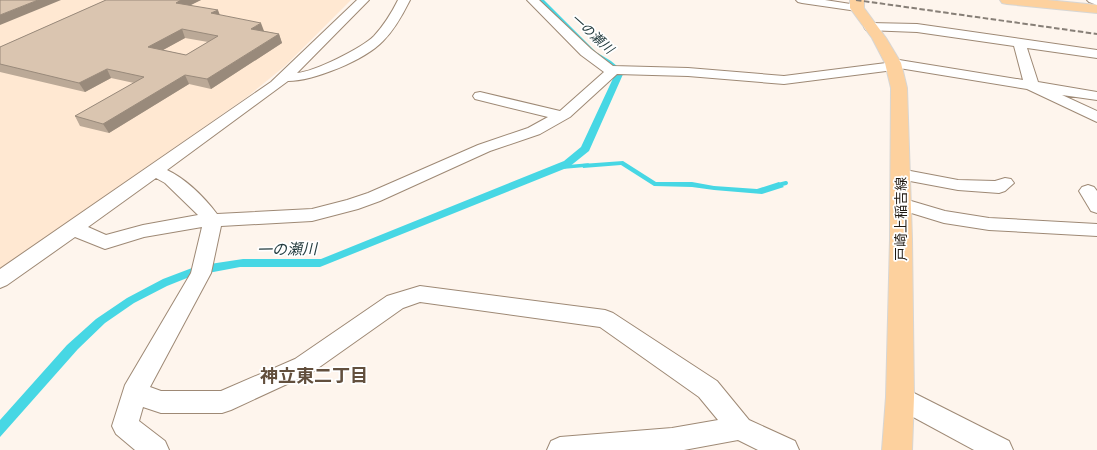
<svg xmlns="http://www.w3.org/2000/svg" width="1097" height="450" viewBox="0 0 1097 450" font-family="'Sofia Sans Condensed','Noto Sans JP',sans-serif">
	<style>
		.built { fill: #ffe8d2 }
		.water { fill: #47d7e4 }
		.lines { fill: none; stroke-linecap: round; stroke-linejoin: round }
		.stream-far1 { stroke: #47d7e4; stroke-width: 3.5 }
		.stream { stroke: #47d7e4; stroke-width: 4 }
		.minor-casing { stroke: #9e8975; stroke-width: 2 }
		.major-casing { stroke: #d7d6d4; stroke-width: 2 }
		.minor { fill: #fff; fill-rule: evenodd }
		.major { fill: #fdd19e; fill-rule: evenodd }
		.rail { stroke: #877f77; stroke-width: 2; stroke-dasharray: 5.5 2.5; stroke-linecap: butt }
		.wall { fill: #bba997; fill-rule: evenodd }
		.shaded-wall { fill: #998a7b }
		.building { fill: #dac5b0; stroke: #998a7b; fill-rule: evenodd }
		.labels { text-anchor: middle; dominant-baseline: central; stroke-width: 3.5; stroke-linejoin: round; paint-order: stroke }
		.far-water-label { font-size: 13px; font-style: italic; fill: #243c3f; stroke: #fff }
		.street-label { font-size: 14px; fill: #211a12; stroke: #fff }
		.water-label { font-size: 15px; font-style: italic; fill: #243c3f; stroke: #fff }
		.near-neighbourhood-label { font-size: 18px; font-weight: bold; fill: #624f3d; stroke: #fff }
	</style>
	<rect width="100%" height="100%" fill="#fef5ed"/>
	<polygon class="built" points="0,0 351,0 285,66 247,97 0,269"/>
	<g class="water">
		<polygon points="538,0 544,0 596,52 611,61 624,72 589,151 569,167 320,267 240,267 192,276 167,286 134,303 105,323 78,349 0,437 0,420 67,345 96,319 127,298 163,279 192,268 210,264 243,259 321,259 564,161 581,147 616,72"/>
		<polygon points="623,161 656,182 692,182 714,186 757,189 779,182 784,187 762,194 714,190 692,187 654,186 621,165 583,168 582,164"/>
	</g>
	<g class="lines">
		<polyline class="stream-far1" points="565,167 588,165"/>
		<polyline class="stream" points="778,185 786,183"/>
		<g class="minor-casing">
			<g id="minor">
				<path d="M357,0H369L297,73C314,72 362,48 374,36C384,25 392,12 398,0H410C403,14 394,30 383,41C365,60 314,81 288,81L167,170C186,179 204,197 217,214L312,209L347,200L368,193L478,145L528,128L548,117L475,99L473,96L475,93L480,92L560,111L604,72L581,55L527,0H539L591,49L613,66L688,68L784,76L886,63L888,60L893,59L1023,80L1014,46L917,32L866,30L864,27L866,24L870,23L917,24L1097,50V58L1027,48L1038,82L1097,92V100L1062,95L1097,111V122L1027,89L899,68L894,70L784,84L688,76L617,74L570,117L540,134L490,151L380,201L358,209L312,221L221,226L211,273L150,387L161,391H221L295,359L387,296L420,286L605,310L613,313L717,381L749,420L795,441L799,450H758L738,440L684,450H547L551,441L560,437L672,428L718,420L699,397L600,327L420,302L403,308L311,373L231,410L222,413H161L143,407L139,421L165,441L169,450H135L116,434L112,426L125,385L191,273L202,227L144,237L105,249L75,237L7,285L0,288V269L271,82ZM156,178L165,183L198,215L143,225L106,235L88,227Z"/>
				<polygon points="796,0 825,0 857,5 861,6 863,8 861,10 857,11 802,3 798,2"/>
				<polygon points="1087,0 1097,0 1097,5 1089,2"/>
				<polygon points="900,169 958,180 995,181 1005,178 1011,179 1014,183 1005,191 999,193 958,190 894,178 891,174 894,170"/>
				<polygon points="1088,185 1094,187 1097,191 1097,213 1091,211 1079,191 1082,187"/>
				<polygon points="901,198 945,211 989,218 1097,224 1097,236 989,230 944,223 895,208 892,204 895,200"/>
				<polygon points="900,386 1009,441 1013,450 974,450 891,405 888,397 891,389"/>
			</g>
		</g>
		<g class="major-casing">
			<g id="major">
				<polygon points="850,0 864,0 864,8 886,38 901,63 907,88 912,239 914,397 912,450 882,450 886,397 890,239 891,88 885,63 872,38 850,8"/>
				<polygon points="1000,0 1047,0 1097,5 1097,13 1007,4 1002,3"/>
			</g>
		</g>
		<use href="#minor" class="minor"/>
		<use href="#major" class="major"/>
		<polyline class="rail" points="856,0 1097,34"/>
	</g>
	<path class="wall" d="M106,0H201L190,5L219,15L264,31L279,34L282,43L211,89L189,84L109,133L80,126L75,116L134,83L111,78L85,92L0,72V47ZM185,38L208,42L186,55L163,50Z"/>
	<g class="shaded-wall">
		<polygon points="38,0 61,0 0,25 0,15"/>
		<polygon points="181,0 201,0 179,11 176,3"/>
		<polygon points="218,10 221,18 211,13"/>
		<polygon points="261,23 264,31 253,37 251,29"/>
		<polygon points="182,29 185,38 152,56 148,47"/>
		<polygon points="279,34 282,43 211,89 207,79"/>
		<polygon points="107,69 111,78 85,92 79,83"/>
		<polygon points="185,75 189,84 109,133 103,124"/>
	</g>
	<g class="building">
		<polygon points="0,0 38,0 0,15"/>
		<path d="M106,0H181L176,3L218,10L211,13L261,23L251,29L279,34L207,79L185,75L103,124L75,116L144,77L107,69L79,83L0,64V47ZM182,29L218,36L186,55L148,47Z"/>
	</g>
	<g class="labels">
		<g class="far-water-label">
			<text transform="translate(592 34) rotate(42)">一の瀬川</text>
		</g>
		<g class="street-label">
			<text transform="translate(901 219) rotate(-90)">戸崎上稲吉線</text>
		</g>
		<g class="water-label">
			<text transform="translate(287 250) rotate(-1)">一の瀬川</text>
		</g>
		<g class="near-neighbourhood-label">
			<text x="314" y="376">神立東二丁目</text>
		</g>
	</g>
</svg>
